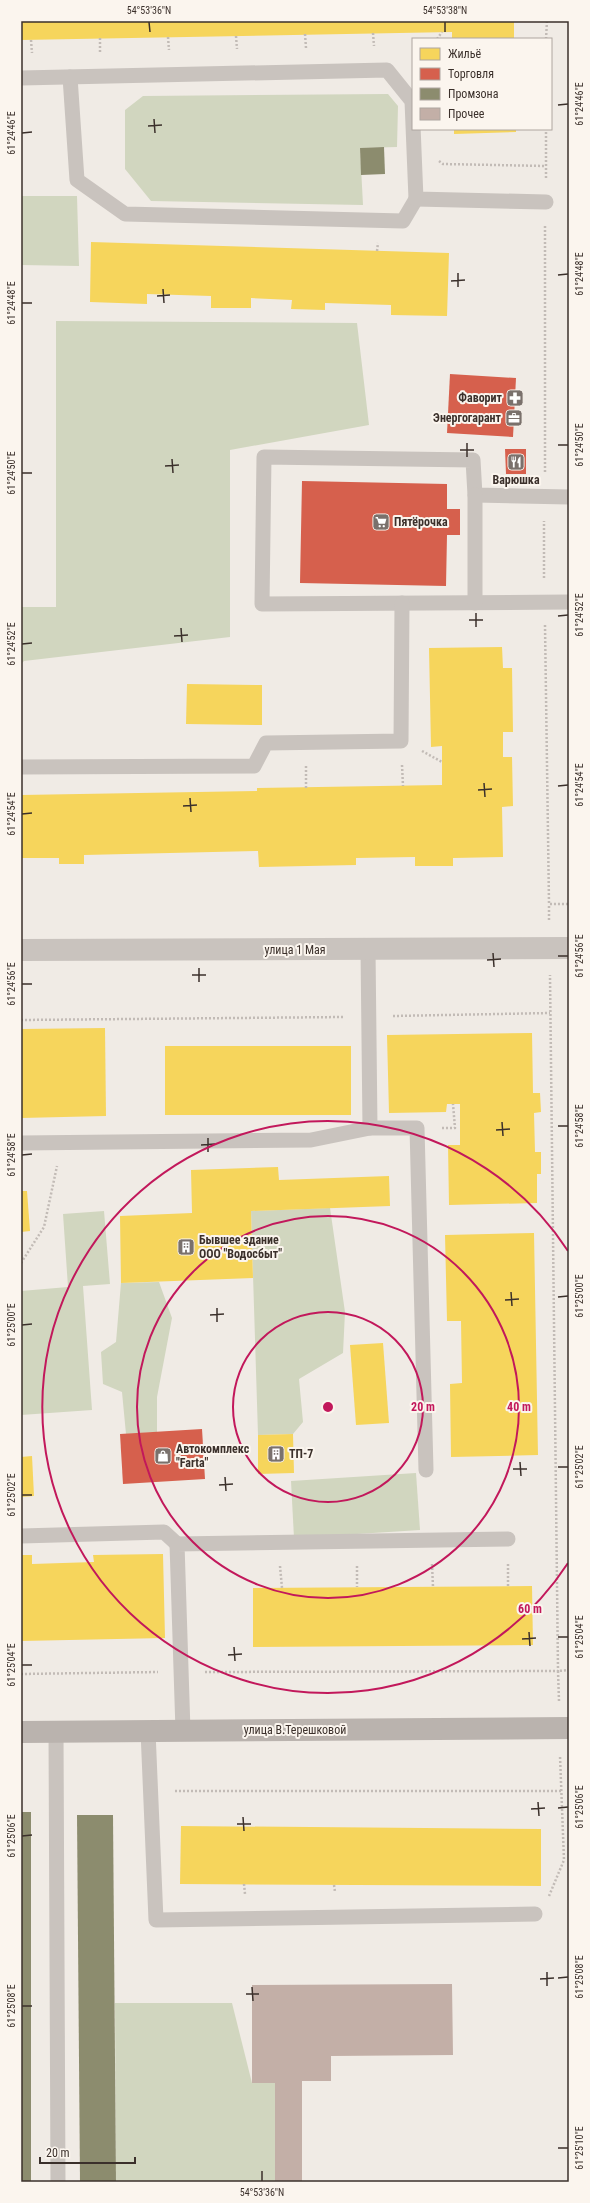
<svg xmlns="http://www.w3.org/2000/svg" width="590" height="2203" viewBox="0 0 590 2203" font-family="'Roboto Condensed',sans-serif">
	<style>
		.green { fill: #d1d6bf }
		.homes { fill: #f6d55c }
		.shops { fill: #d6604d }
		.industry { fill: #8c8c6e }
		.building { fill: #c3afa7 }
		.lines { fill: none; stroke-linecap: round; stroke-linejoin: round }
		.path { stroke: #c2bbb6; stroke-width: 2.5; stroke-dasharray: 2 2; stroke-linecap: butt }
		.service { stroke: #c9c3be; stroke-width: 15 }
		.minor { stroke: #c9c3be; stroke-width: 22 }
		.secondary { stroke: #bab3ae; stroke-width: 22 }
		.ticks { fill: none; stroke: #3b302b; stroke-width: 1.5 }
		.ring { fill: none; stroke: #c2185b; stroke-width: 2 }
		.labels { text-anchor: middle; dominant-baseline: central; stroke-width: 4; stroke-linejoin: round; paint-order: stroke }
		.poi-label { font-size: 12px; font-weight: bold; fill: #3b302b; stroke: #fbf5ee; text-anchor: start }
		.street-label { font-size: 12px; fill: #3b302b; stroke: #fbf5ee }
		.centre { fill: #c2185b; stroke: #fbf5ee; stroke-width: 2 }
		.ring-label { font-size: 12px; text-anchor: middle; font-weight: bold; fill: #c2185b; stroke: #fbf5ee; stroke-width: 4; stroke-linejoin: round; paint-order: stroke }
		.neatline { fill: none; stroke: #3b302b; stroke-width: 1.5 }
		.ticks-label { font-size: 10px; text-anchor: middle; fill: #3b302b }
	</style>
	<rect width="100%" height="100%" fill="#f0ebe5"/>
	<g class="green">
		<polygon points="388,94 398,106 397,147 360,148 363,205 151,201 125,169 125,110 143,96"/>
		<polygon points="21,196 77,196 79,266 21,265"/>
		<polygon points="56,321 357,323 369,425 230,450 230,637 24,661 21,664 21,607 56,607"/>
		<polygon points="330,1208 345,1312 343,1353 299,1379 303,1422 293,1434 258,1435 251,1211"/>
		<polygon points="104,1211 110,1284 83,1286 92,1410 21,1415 21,1291 68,1287 63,1214"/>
		<polygon points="159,1282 172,1318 157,1397 157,1432 126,1434 122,1392 103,1384 101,1352 116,1342 121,1283"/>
		<polygon points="416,1473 420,1530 294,1538 291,1481"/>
		<polygon points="115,2003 232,2003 252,2083 275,2083 275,2182 116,2182"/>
	</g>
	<g class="homes">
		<polygon points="21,21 514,21 514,39 452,39 452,32 21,40"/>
		<polygon points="454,129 516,129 516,132 454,134"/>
		<polygon points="91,242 449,253 447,316 391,315 391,305 325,303 325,310 291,309 292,300 251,298 251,308 211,308 211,296 147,294 147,304 90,302"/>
		<polygon points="502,647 503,668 512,668 513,732 503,732 503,757 512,757 513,806 502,807 503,857 453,858 453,866 415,866 415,857 356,858 356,865 259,867 258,851 84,855 84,864 59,864 59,858 21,858 21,795 257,791 257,788 442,785 442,746 431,747 429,648"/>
		<polygon points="187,684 262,685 262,725 186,724"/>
		<polygon points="105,1028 106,1116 21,1118 21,1029"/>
		<polygon points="532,1033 533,1093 540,1093 541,1112 534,1113 535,1152 541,1152 541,1174 537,1174 537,1203 449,1205 448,1145 460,1145 460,1104 447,1104 446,1112 389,1113 387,1035"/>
		<rect x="165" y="1046" width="186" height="69"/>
		<polygon points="278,1167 279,1180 389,1176 390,1206 251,1211 253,1278 121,1283 120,1216 192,1213 191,1170"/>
		<polygon points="21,1191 27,1191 30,1231 21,1232"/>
		<polygon points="534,1233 538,1455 451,1457 450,1384 462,1383 461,1321 447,1321 445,1235"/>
		<polygon points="383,1343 389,1423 356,1425 350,1345"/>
		<polygon points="293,1434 294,1473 258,1474 258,1435"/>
		<polygon points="32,1456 34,1496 21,1497 21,1457"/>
		<polygon points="163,1554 165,1638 21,1641 21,1555 32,1555 32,1564 94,1562 93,1555"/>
		<polygon points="532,1586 533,1645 253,1647 253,1588"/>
		<polygon points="181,1826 541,1829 541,1886 180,1884"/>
	</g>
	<g class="shops">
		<polygon points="450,374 516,378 513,437 447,433"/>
		<polygon points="505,449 526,449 526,474 506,474"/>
		<polygon points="302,481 447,484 447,509 460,509 460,535 447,535 446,586 300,583"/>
		<polygon points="202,1429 205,1479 123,1484 120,1434"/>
	</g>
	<g class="industry">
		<polygon points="384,147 385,174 361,175 360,148"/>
		<rect x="21" y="1812" width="10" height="370"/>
		<polygon points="77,1815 113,1815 116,2182 80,2182"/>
	</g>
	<polygon class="building" points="452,1984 453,2055 331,2056 331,2081 302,2081 302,2182 275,2182 275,2083 252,2083 252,1985"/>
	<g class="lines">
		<g class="path">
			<polyline points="373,33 374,46"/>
			<polyline points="305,34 306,48"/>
			<polyline points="236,36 237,49"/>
			<polyline points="168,37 169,50"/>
			<polyline points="100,38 100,52"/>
			<polyline points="437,39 442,32"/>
			<polyline points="546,39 547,21"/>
			<polyline points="31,40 32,53"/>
			<polyline points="439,161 443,164 546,166"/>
			<polyline points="546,178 546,129"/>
			<polyline points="377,251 378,243"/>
			<polyline points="545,472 545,225"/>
			<polyline points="544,578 544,521"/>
			<polyline points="545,625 549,904 569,904"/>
			<polyline points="422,751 442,762"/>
			<polyline points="402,765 403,786"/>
			<polyline points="306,766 306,788"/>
			<polyline points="549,920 549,904"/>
			<polyline points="393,1016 550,1013"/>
			<polyline points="21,1020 344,1017"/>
			<polyline points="442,1128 455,1128 453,1104"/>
			<polyline points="21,1263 44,1227 57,1166"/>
			<polyline points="432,1564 433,1587"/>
			<polyline points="280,1566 282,1588"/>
			<polyline points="357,1566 357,1587"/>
			<polyline points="508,1586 508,1563"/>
			<polyline points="205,1672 558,1671 550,975"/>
			<polyline points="21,1674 158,1672"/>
			<polyline points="559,1701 558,1671 569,1670"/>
			<polyline points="175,1791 561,1791"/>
			<polyline points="244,1884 245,1894"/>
			<polyline points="334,1885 335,1892"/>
			<polyline points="549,1896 564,1860 560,1756"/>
		</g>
		<g class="service">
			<polyline points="70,77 77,180 125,214 403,221 416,199"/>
			<polyline points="21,78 387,70 412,101 416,199 546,202"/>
			<polyline points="569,497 475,495 473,460 264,457 262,604 569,602"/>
			<polyline points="475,603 475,495"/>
			<polyline points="21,767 254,766 266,743 401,741 402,603"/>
			<polyline points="368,949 370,1128 417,1128 426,1470"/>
			<polyline points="21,1143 311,1140 370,1128"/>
			<polyline points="21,1536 164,1532 177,1544"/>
			<polyline points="148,1731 156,1920 535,1914"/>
			<polyline points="183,1731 177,1544 508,1539"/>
			<polyline points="56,1732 58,2182"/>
		</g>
		<polyline class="minor" points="21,950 569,948"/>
		<polyline class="secondary" points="21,1732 569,1728"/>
	</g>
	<path class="ticks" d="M149,22L150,32M445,22V32M558,105L568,104M154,119L155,133M148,126L162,125M22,133L32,132M458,273V287M558,275L568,274M451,281L465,280M163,289L164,303M157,296L170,295M22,303H32M467,443V457M558,445H568M460,450H474M172,459L173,473M165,466L179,465M22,473H32M476,613V627M558,616L568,615M469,620H483M181,628L182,642M174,636L188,635M22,644L32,643M484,783L485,797M558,786L568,785M478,790L492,789M190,798L191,812M183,806L197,805M22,814L32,813M493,953L494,967M558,956H568M487,960L501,959M199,968V982M192,975H206M22,984H32M502,1122L503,1136M558,1126H568M496,1130L510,1129M208,1138V1152M201,1145L215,1144M22,1155L32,1154M511,1292L512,1306M558,1297L568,1296M505,1300L519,1299M217,1308V1322M210,1315L224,1314M22,1325L32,1324M520,1462L521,1476M558,1467H568M513,1469H527M225,1477L226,1491M219,1485L233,1484M22,1495H32M529,1632L530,1646M558,1637H568M522,1639L536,1638M234,1647L235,1661M228,1655L242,1654M22,1665H32M538,1802L539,1816M558,1808L568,1807M531,1809L545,1808M243,1817L244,1831M237,1824H251M22,1836L32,1835M547,1972V1986M558,1978L568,1977M540,1979L554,1978M252,1987L253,2001M246,1994H259M22,2006H32M558,2148H568M262,2171V2181"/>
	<g class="ring">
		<circle cx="328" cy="1407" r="95"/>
		<circle cx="328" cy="1407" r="191"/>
		<path d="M568 1563A286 286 0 1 1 568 1251"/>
	</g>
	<defs>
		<g id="pharmacy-square" transform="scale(0.9)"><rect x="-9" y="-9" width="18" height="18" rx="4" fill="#7a716c" stroke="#fbf5ee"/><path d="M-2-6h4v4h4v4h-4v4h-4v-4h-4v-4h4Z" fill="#fff"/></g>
		<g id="office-square" transform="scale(0.9)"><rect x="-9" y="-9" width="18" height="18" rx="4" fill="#7a716c" stroke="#fbf5ee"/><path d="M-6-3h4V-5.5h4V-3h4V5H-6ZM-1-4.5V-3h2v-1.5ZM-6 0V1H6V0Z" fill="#fff"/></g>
		<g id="restaurant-square" transform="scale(0.9)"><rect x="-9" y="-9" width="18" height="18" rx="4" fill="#7a716c" stroke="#fbf5ee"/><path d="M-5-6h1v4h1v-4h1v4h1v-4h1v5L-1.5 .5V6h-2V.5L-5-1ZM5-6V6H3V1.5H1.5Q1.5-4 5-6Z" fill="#fff"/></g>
		<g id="supermarket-square" transform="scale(0.9)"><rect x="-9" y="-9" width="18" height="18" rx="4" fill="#7a716c" stroke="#fbf5ee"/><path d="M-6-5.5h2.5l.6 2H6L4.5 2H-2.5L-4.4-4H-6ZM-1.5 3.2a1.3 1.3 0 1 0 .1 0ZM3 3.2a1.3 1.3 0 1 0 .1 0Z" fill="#fff"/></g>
		<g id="building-square" transform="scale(0.9)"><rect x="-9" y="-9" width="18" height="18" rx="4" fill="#7a716c" stroke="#fbf5ee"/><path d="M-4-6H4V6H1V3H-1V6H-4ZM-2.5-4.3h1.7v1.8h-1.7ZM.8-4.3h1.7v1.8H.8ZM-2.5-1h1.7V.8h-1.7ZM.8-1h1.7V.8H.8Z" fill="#fff"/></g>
		<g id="shop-square" transform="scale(0.9)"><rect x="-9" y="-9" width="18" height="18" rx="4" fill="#7a716c" stroke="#fbf5ee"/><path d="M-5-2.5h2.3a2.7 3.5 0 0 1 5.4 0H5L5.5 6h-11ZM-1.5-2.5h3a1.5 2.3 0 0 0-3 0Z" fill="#fff"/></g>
	</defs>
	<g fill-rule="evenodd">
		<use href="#pharmacy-square" x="515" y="398"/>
		<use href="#office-square" x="514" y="418"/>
		<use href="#restaurant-square" x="516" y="462"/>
		<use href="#supermarket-square" x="381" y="522"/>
		<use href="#building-square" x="186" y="1247"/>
		<use href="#building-square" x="276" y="1454"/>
		<use href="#shop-square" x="163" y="1456"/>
	</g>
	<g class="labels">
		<g class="poi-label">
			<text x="502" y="398" text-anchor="end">Фаворит</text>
			<text x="501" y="418" text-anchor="end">Энергогарант</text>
			<text x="516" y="480" text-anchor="middle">Варюшка</text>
			<text x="394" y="522">Пятёрочка</text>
			<text x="199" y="1240">Бывшее здание<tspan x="199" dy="14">ООО "Водосбыт"</tspan></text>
			<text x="176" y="1449">Автокомплекс<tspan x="176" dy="14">"Farta"</tspan></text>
			<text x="289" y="1454">ТП-7</text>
		</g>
		<g class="street-label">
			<text x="295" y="950">улица 1 Мая</text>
			<text x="295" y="1730">улица В.Терешковой</text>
		</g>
	</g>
	<circle cx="328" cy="1407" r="6" class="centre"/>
	<g class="ring-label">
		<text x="423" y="1411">20 m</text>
		<text x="519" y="1411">40 m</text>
		<text x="530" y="1613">60 m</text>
	</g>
	<rect width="590" height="2203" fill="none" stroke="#fbf5ee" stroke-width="44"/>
	<rect x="412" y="38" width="140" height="92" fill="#fbf5ee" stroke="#aea6a0"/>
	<rect x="420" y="48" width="20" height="12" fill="#f6d55c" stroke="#aea6a0"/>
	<text x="448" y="58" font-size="12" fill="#3b302b">Жильё</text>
	<rect x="420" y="68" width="20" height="12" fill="#d6604d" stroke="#aea6a0"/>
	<text x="448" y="78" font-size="12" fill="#3b302b">Торговля</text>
	<rect x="420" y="88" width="20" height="12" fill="#8c8c6e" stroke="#aea6a0"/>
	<text x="448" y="98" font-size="12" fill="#3b302b">Промзона</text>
	<rect x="420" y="108" width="20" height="12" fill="#c3afa7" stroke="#aea6a0"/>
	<text x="448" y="118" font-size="12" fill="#3b302b">Прочее</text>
	<path d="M40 2157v6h95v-6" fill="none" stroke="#3b302b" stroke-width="2"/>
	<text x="46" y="2157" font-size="12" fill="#3b302b" stroke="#fbf5ee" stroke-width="3" paint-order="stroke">20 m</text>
	<rect x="22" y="22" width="546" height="2159" class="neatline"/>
	<g class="ticks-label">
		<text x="149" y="14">54°53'36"N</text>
		<text x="445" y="14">54°53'38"N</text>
		<text transform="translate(579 104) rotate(-90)" y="4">61°24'46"E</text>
		<text transform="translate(11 133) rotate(-90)" y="4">61°24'46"E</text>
		<text transform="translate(579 274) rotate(-90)" y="4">61°24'48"E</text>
		<text transform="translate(11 303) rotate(-90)" y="4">61°24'48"E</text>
		<text transform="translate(579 445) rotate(-90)" y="4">61°24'50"E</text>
		<text transform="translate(11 473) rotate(-90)" y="4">61°24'50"E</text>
		<text transform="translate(579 615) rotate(-90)" y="4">61°24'52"E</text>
		<text transform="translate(11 644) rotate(-90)" y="4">61°24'52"E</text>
		<text transform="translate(579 785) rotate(-90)" y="4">61°24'54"E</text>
		<text transform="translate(11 814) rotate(-90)" y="4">61°24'54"E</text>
		<text transform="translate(579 956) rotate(-90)" y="4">61°24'56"E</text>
		<text transform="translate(11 984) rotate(-90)" y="4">61°24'56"E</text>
		<text transform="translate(579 1126) rotate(-90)" y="4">61°24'58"E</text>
		<text transform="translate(11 1155) rotate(-90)" y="4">61°24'58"E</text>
		<text transform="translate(579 1296) rotate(-90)" y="4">61°25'00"E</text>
		<text transform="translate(11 1325) rotate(-90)" y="4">61°25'00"E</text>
		<text transform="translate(579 1467) rotate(-90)" y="4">61°25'02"E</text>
		<text transform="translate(11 1495) rotate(-90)" y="4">61°25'02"E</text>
		<text transform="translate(579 1637) rotate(-90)" y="4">61°25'04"E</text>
		<text transform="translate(11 1665) rotate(-90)" y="4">61°25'04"E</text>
		<text transform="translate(579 1807) rotate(-90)" y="4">61°25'06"E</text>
		<text transform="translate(11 1836) rotate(-90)" y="4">61°25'06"E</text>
		<text transform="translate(579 1977) rotate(-90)" y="4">61°25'08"E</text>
		<text transform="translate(11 2006) rotate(-90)" y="4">61°25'08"E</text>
		<text transform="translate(579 2148) rotate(-90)" y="4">61°25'10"E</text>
		<text x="262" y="2196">54°53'36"N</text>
	</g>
</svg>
